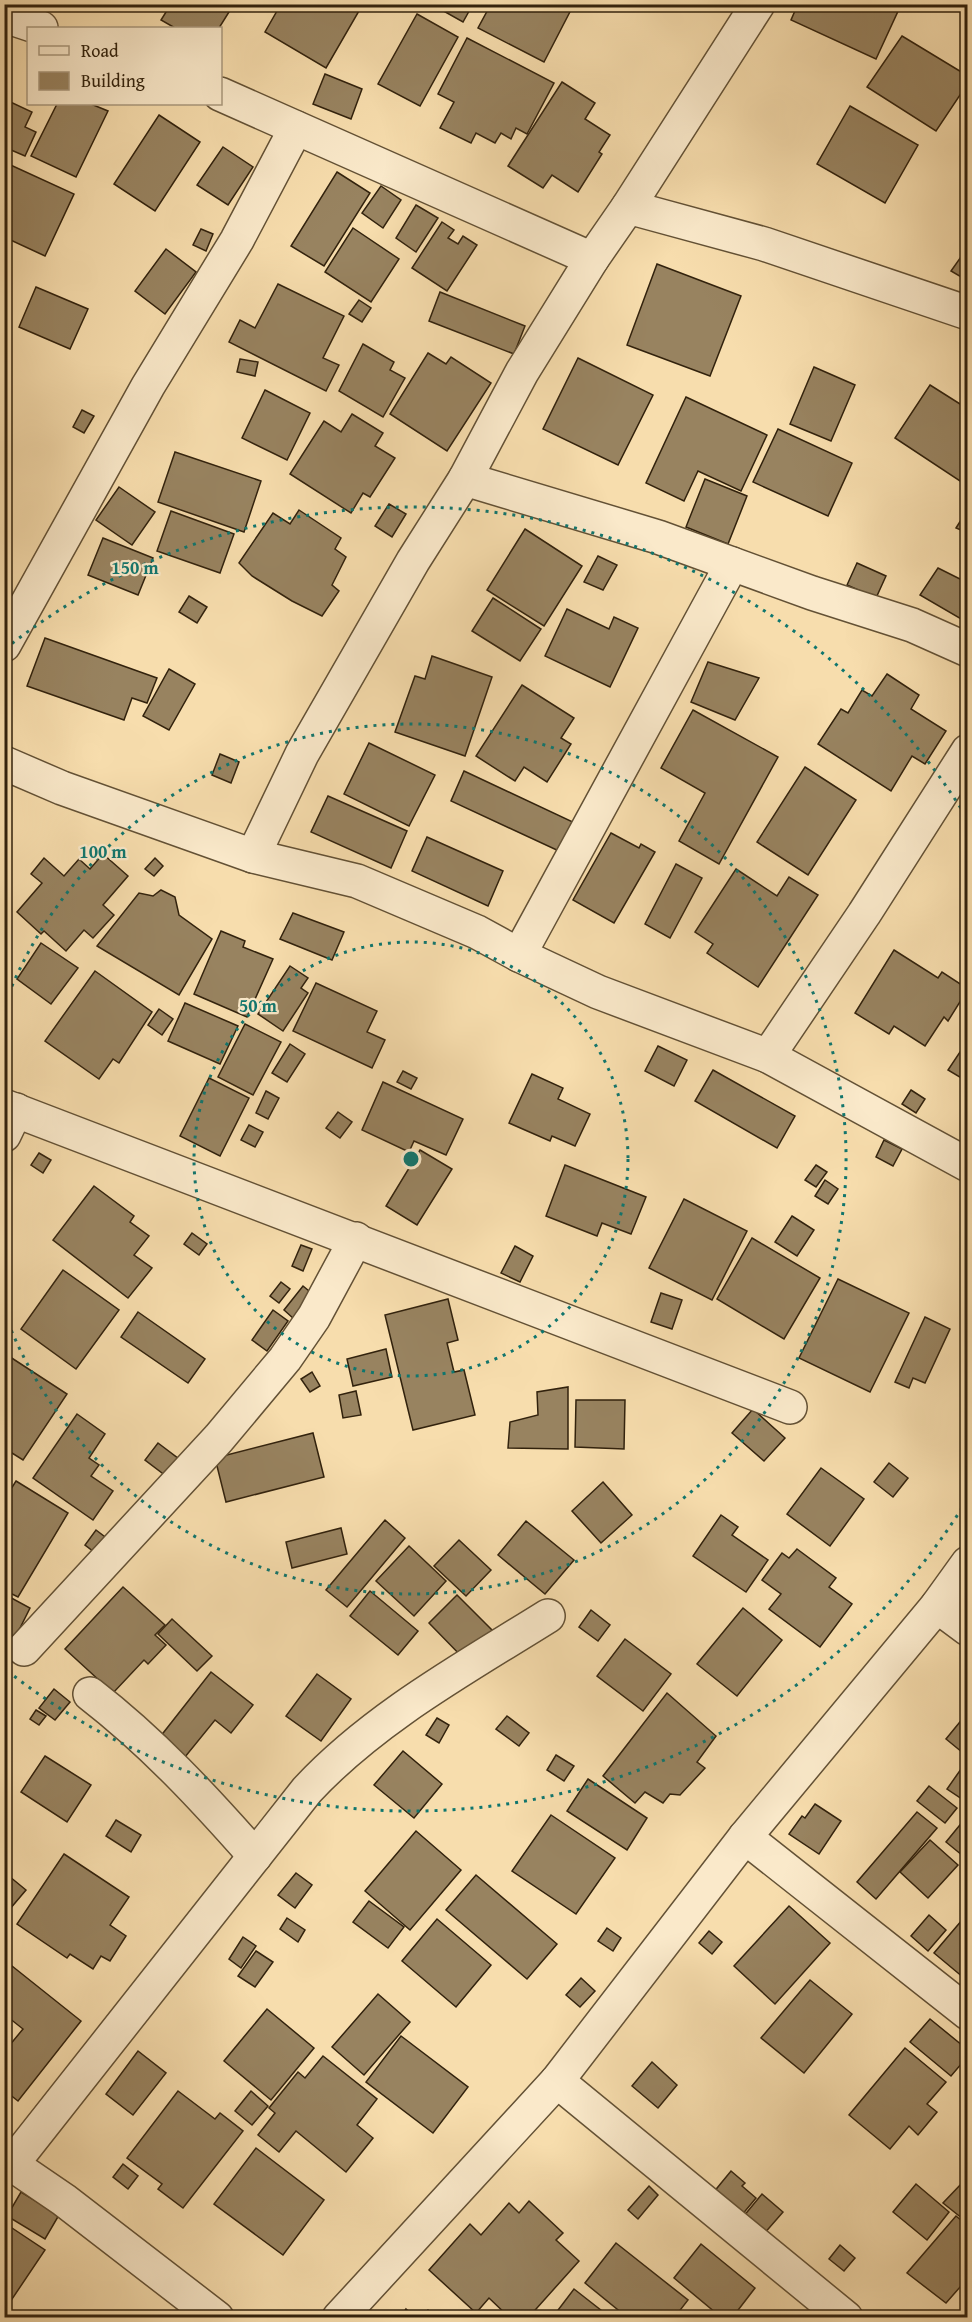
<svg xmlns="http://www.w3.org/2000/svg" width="972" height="2322" viewBox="0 0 972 2322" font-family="'Gentium Book Plus',serif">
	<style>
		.building { fill: #988360; stroke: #32220d; stroke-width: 1.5 }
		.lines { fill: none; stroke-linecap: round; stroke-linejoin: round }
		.minor-casing { stroke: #635135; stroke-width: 36 }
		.minor { stroke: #fae9ca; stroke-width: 33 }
		.ring { fill: none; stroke: #0f766e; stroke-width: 3; stroke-dasharray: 3 6 }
		.centre { fill: #0f766e; stroke: #fae9ca; stroke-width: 3 }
		.ring-label { font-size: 18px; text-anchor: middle; font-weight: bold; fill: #0f766e; stroke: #fae9ca; stroke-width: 4.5; stroke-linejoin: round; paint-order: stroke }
	</style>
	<rect width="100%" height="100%" fill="#f7ddad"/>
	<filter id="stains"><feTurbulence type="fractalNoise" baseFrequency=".00333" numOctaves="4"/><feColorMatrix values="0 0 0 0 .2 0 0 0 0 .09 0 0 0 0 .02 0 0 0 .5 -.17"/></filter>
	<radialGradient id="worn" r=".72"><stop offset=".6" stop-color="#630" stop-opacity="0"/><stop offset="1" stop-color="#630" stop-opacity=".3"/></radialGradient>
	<g class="building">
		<polygon points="171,4 234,4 219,28 175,28 161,20"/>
		<polygon points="281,4 363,4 326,68 265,32"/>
		<polygon points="431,4 473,4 463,22"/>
		<polygon points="491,4 574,4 544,62 478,28"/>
		<polygon points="798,4 888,4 899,9 876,59 791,20"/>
		<polygon points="417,14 458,37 420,106 378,84"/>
		<polygon points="902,36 968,76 968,83 936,131 867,87"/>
		<polygon points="467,38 554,83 527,134 516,128 511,139 501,133 495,143 476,133 471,143 440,128 454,102 438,94"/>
		<polygon points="325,74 362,89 351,119 313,104"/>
		<polygon points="562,82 595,103 585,119 610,135 599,152 602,154 578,192 552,175 543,188 508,166"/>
		<polygon points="4,99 32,112 25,127 36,132 25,156 4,147"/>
		<polygon points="57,104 91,104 108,111 76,177 31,156"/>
		<polygon points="850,106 918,145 885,203 817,164"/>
		<polygon points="159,115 200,142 155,211 114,184"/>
		<polygon points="223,147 253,167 228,205 197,185"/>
		<polygon points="4,162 74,194 45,256 4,237"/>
		<polygon points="337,172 370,193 324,266 291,246"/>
		<polygon points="381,186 401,200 383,228 362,213"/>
		<polygon points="416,205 438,218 416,252 396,238"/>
		<polygon points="442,222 454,230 448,238 458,244 463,236 477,245 447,291 412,268"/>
		<polygon points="353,228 399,259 371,302 325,272"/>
		<polygon points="201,229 213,234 206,251 193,245"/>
		<polygon points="968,247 968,281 951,271"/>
		<polygon points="166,249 196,272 165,314 135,291"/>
		<polygon points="657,264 741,296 710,376 627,345"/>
		<polygon points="278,284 344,316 323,358 339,365 326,391 229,342 240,320 255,328"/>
		<polygon points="36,287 88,309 70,349 19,327"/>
		<polygon points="440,292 525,326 514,354 429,321"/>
		<polygon points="359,300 371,308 362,322 349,314"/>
		<polygon points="363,344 394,362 390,370 405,378 383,417 339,391"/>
		<polygon points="428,353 446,364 451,357 491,383 447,451 390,414"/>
		<polygon points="578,358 653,395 618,465 543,429"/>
		<polygon points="240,359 258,362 255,376 237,372"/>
		<polygon points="814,367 855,385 831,441 790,424"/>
		<polygon points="930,385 968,409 968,469 960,481 895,438"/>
		<polygon points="265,390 310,413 287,460 242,438"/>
		<polygon points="686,397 767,435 741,491 698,471 684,501 646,483"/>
		<polygon points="82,410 94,416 84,433 73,427"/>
		<polygon points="352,414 383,433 375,446 395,458 370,497 363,493 351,513 290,474 324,421 341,432"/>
		<polygon points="778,429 852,463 828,516 753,482"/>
		<polygon points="175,452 261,481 244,532 158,502"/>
		<polygon points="705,479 747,496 728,544 686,527"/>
		<polygon points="119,487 155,512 132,545 96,520"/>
		<polygon points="389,504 406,514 392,537 375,526"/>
		<polygon points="968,509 968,533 956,528"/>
		<polygon points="299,510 341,538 335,549 346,557 332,585 339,591 322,616 292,601 252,576 239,563 273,513 290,524"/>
		<polygon points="171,511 234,534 220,573 157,551"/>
		<polygon points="525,529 582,566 544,626 487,590"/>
		<polygon points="103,538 153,558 138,595 88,575"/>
		<polygon points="598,556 617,565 603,590 584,582"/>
		<polygon points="857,563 886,576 876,598 847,585"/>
		<polygon points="938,568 968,583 968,623 920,595"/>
		<polygon points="189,596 207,607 197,623 179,612"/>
		<polygon points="493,598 541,629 520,661 472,631"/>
		<polygon points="567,609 609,629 614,617 638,628 610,687 545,656"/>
		<polygon points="45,638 157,678 147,703 132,698 124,720 27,686"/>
		<polygon points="432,656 492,677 465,756 395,732 415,676 425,679"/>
		<polygon points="708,662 759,678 735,720 691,702"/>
		<polygon points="169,669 195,684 169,730 143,716"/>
		<polygon points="887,674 919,695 911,709 946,731 925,764 912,756 891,791 818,744 841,709 848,713 862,690 872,696"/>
		<polygon points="522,685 574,718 561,738 571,744 547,782 524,767 515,781 476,756"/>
		<polygon points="693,710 778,757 719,864 679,841 705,793 661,768"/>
		<polygon points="369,743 435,775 409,826 344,794"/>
		<polygon points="220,754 239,762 231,783 212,775"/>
		<polygon points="805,767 856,800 808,875 757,842"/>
		<polygon points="464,771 575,823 561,852 451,801"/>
		<polygon points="328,796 407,831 391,868 311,832"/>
		<polygon points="611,833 639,848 641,844 655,852 614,923 573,900"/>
		<polygon points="427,837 503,871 488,906 412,871"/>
		<polygon points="103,854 128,876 103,905 114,915 93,938 84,930 66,951 44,931 41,934 17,912 42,883 31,874 44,858 64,876 79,859 90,869"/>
		<polygon points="155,858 163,866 154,876 145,869"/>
		<polygon points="676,864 702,878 670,938 645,924"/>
		<polygon points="736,869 777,896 789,877 818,895 758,987 707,953 713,944 695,932"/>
		<polygon points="161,890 175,897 179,915 212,939 179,995 97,946 139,893 153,896"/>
		<polygon points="293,913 344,932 332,960 280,939"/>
		<polygon points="221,931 245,941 243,947 273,959 247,1017 194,994"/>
		<polygon points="41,943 78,968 51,1004 17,979"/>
		<polygon points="894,950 938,978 942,972 968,989 948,1021 944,1017 925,1046 894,1026 889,1034 855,1013"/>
		<polygon points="290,966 308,978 301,988 308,993 283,1031 258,1014"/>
		<polygon points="95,971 152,1012 119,1063 113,1059 99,1079 45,1041"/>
		<polygon points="316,983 377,1011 367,1032 385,1040 372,1068 293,1031"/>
		<polygon points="185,1003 238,1026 220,1064 168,1041"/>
		<polygon points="159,1009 173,1019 162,1035 148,1025"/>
		<polygon points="245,1024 281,1042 253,1095 218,1077"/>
		<polygon points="968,1040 968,1082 948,1070"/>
		<polygon points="290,1044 305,1054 287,1082 272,1073"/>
		<polygon points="658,1046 687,1060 674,1086 645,1071"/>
		<polygon points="713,1070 795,1116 777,1148 695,1101"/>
		<polygon points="403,1071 417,1078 411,1089 397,1082"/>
		<polygon points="532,1074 563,1088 558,1099 590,1114 575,1146 552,1136 550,1141 509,1123"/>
		<polygon points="209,1078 249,1098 220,1156 180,1136"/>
		<polygon points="383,1082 463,1119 446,1155 414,1141 409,1152 362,1130"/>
		<polygon points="911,1090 925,1099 916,1113 902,1104"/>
		<polygon points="266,1091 279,1098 268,1119 256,1113"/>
		<polygon points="338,1112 352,1122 340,1138 326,1128"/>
		<polygon points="249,1125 263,1132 255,1147 241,1140"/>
		<polygon points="884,1140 902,1149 893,1166 876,1157"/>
		<polygon points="420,1150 452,1169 417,1225 386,1206"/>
		<polygon points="39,1153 51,1160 43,1173 31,1165"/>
		<polygon points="565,1165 646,1197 631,1234 602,1223 597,1236 546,1216"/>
		<polygon points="816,1165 827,1172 816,1187 805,1180"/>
		<polygon points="825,1180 838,1189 828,1204 815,1196"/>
		<polygon points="94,1186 134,1216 130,1222 149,1236 134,1255 152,1268 128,1298 53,1240"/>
		<polygon points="684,1199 747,1231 712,1300 649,1268"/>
		<polygon points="792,1216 814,1230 797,1256 775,1242"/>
		<polygon points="192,1233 207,1244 199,1255 184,1244"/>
		<polygon points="752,1238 820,1278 784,1339 717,1299"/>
		<polygon points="301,1245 312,1249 303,1271 292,1266"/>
		<polygon points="515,1246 533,1256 520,1282 501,1273"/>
		<polygon points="63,1270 119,1310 76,1369 21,1329"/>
		<polygon points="838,1279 909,1313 870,1392 799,1358"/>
		<polygon points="281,1282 290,1289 279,1303 270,1296"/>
		<polygon points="303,1286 314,1295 294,1319 284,1310"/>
		<polygon points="661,1293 682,1300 672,1329 651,1322"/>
		<polygon points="448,1299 458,1340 447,1343 454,1372 464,1370 475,1415 413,1430 385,1315"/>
		<polygon points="273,1310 288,1321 267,1351 252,1340"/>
		<polygon points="138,1312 205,1359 188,1383 121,1337"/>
		<polygon points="925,1317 950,1329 925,1383 913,1378 909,1388 895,1382"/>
		<polygon points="386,1349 392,1377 353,1386 347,1359"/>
		<polygon points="4,1353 67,1394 23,1460 4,1448"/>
		<polygon points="312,1372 320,1386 310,1392 301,1379"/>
		<polygon points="568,1387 568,1449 508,1448 510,1422 538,1415 537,1392"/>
		<polygon points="356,1391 361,1415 343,1418 339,1395"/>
		<polygon points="576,1400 625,1400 624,1449 575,1447"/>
		<polygon points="753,1409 785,1438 764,1461 732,1433"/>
		<polygon points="77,1414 105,1434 89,1458 99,1465 91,1476 113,1491 93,1520 33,1478"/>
		<polygon points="313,1433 324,1477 226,1502 215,1458"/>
		<polygon points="158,1443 179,1459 166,1476 145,1460"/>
		<polygon points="889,1463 908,1478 893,1497 874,1482"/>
		<polygon points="821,1468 864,1499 830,1546 787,1514"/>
		<polygon points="16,1481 68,1513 18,1597 4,1590 4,1500"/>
		<polygon points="603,1482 632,1515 601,1543 572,1511"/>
		<polygon points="721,1515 738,1527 732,1535 768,1560 746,1592 693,1556"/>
		<polygon points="385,1520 405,1538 347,1607 326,1590"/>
		<polygon points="526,1521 574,1560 545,1594 498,1555"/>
		<polygon points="341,1528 347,1554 292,1568 286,1542"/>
		<polygon points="96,1530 113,1543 102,1558 85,1545"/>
		<polygon points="459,1540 491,1570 466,1596 434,1566"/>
		<polygon points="409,1546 446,1581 414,1616 376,1581"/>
		<polygon points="797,1549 836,1578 829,1587 852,1604 820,1647 769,1609 781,1594 762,1580 782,1553 789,1558"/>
		<polygon points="123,1587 165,1625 155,1635 166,1645 148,1664 144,1660 113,1693 65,1649"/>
		<polygon points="370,1591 418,1631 398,1655 350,1616"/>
		<polygon points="4,1594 30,1608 15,1638 4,1632"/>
		<polygon points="457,1595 494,1632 466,1661 429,1623"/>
		<polygon points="743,1608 782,1640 737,1696 697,1664"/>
		<polygon points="591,1610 610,1625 598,1641 579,1627"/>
		<polygon points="172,1619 212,1656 197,1671 158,1634"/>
		<polygon points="625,1639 671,1674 643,1711 597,1676"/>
		<polygon points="211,1672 253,1705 231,1733 215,1720 185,1757 160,1737"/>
		<polygon points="317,1674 351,1699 321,1741 286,1716"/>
		<polygon points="54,1689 70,1702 55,1720 39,1708"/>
		<polygon points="667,1693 716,1736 697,1762 705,1768 680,1795 670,1794 663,1803 645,1792 635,1803 603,1776"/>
		<polygon points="36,1710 46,1716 39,1725 30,1719"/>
		<polygon points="968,1712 968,1757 946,1739"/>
		<polygon points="507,1716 529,1733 519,1746 496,1729"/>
		<polygon points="437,1718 449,1725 439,1743 426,1735"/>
		<polygon points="403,1751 442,1784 414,1818 374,1785"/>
		<polygon points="556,1755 574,1766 564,1781 547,1770"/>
		<polygon points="45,1756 91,1785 67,1822 21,1792"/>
		<polygon points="966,1762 968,1798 965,1801 947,1789"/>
		<polygon points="588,1779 647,1818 627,1850 567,1811"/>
		<polygon points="929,1786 957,1808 945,1823 917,1801"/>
		<polygon points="815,1804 841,1821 819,1854 789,1834 802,1816 805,1818"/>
		<polygon points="917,1812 937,1828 876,1899 857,1882"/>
		<polygon points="551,1815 615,1858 576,1914 512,1871"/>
		<polygon points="968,1815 968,1860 946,1842"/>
		<polygon points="116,1820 141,1835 131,1852 106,1836"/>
		<polygon points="416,1831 461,1870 410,1930 365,1891"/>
		<polygon points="930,1840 958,1865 928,1898 900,1872"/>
		<polygon points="64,1854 129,1897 110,1925 126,1936 110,1961 101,1956 93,1969 70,1954 67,1958 17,1924"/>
		<polygon points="4,1872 26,1890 4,1916"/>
		<polygon points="296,1873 312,1885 295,1908 278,1895"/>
		<polygon points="476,1875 557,1944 527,1979 446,1910"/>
		<polygon points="369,1901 404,1927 388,1948 353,1922"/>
		<polygon points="789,1906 830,1943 775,2004 734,1966"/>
		<polygon points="968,1913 968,1973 964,1978 934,1953"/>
		<polygon points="929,1915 946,1930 928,1951 911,1936"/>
		<polygon points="287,1918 305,1930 298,1942 280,1929"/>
		<polygon points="437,1919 491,1965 456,2007 402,1961"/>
		<polygon points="607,1928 621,1938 613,1951 598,1941"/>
		<polygon points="709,1931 722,1942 712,1954 699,1943"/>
		<polygon points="243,1937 256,1946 241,1968 229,1959"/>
		<polygon points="256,1951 273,1962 255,1987 238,1976"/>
		<polygon points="7,1962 81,2021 18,2101 4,2090 4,2052 23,2029 4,2014 4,1965"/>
		<polygon points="581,1978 595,1991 580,2007 566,1995"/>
		<polygon points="810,1980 852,2014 804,2073 761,2038"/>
		<polygon points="378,1994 410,2022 364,2075 332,2047"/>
		<polygon points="267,2009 314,2048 271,2100 224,2061"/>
		<polygon points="930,2019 968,2050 968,2056 951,2076 910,2042"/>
		<polygon points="401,2036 468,2087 433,2133 366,2082"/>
		<polygon points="905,2048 946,2082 927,2104 937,2112 918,2135 909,2126 890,2149 849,2115"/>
		<polygon points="138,2051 166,2073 133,2115 106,2094"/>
		<polygon points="323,2056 377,2099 357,2125 373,2138 346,2172 296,2131 279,2152 258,2135 275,2113 269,2108 298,2072 305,2078"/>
		<polygon points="652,2062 677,2085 658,2108 632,2086"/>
		<polygon points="178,2091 215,2119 220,2113 243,2131 183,2208 158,2189 162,2184 127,2158"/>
		<polygon points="251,2091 268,2106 252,2125 235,2111"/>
		<polygon points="256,2148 324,2200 283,2255 214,2204"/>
		<polygon points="123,2164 138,2176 128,2189 113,2177"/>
		<polygon points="731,2171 745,2183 742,2186 756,2198 741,2216 713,2193"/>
		<polygon points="963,2182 968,2186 968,2223 943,2203"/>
		<polygon points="916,2184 949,2212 927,2240 893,2212"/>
		<polygon points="649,2186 658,2195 638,2219 628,2210"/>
		<polygon points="21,2192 59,2215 45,2239 7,2216"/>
		<polygon points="762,2194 783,2212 763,2235 743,2217"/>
		<polygon points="529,2201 563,2233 556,2240 579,2261 528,2318 510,2318 489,2298 476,2313 429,2270 470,2224 481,2235 509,2203 519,2213"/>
		<polygon points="956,2216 968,2226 968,2278 946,2303 907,2273"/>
		<polygon points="6,2224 45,2250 8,2305 4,2303"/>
		<polygon points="616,2243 688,2300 674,2318 628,2318 585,2283"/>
		<polygon points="701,2244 755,2288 732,2318 722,2318 674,2278"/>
		<polygon points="840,2245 855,2258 844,2271 829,2259"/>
		<polygon points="574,2289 611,2318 552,2318"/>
		<polygon points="406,2309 416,2318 400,2318"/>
		<polygon points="428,2310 438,2318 422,2318"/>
	</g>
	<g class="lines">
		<g class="minor-casing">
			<g id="minor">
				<polyline points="5,16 41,28"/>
				<polyline points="220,94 592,259"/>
				<polyline points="628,207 764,244 968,313"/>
				<polyline points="465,479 658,537 812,593 912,625 968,650"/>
				<polyline points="4,645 148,386 237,240 296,128"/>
				<polyline points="4,763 62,788 253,856 357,881 477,932 519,955 598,992 768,1056 864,914 968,751"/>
				<polyline points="253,856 302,754 413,561 465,479 522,372 592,259 628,207 758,4"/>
				<polyline points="519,955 732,564"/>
				<polyline points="768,1056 968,1165"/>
				<polyline points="4,1106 790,1407"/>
				<polyline points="4,1135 16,1110"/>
				<polyline points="937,1606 968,1629"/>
				<polyline points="24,1649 219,1438 285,1359 314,1317 356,1239"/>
				<path d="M90,1694C152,1742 203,1797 255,1856"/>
				<polyline points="745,1837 968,2013"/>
				<polyline points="557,2081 846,2318"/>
				<polyline points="4,2159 64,2200 217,2318"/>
				<path d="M12,2164L307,1790C374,1718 465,1668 548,1616"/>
				<polyline points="339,2318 557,2081 745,1837 937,1606 968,1563"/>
			</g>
		</g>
		<use href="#minor" class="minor"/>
	</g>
	<g class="ring">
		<circle cx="411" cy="1159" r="217"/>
		<path d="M5 1003A435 435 0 1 1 5 1315"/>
		<path d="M967 1500A652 652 0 0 1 5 1669M5 649A652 652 0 0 1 967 818"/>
	</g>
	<circle cx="411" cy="1159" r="9" class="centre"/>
	<g class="ring-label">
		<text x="135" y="574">150 m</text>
		<text x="103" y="858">100 m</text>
		<text x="258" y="1012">50 m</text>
	</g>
	<rect width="972" height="2322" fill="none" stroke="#f7ddad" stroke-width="24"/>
	<rect x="6" y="6" width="960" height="2310" fill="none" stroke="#32220d" stroke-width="3"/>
	<rect x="12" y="12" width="948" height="2298" fill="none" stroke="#32220d" stroke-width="1.5"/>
	<rect x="27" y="27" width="195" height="78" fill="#fae9ca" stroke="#aa997e" stroke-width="1.5"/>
	<rect x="39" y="46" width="30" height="9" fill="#fae9ca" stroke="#aa997e" stroke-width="1.5"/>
	<text x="81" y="57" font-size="18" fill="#32220d">Road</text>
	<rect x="39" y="72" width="30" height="18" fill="#988360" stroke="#aa997e" stroke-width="1.5"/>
	<text x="81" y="87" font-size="18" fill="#32220d">Building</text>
	<rect width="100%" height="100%" filter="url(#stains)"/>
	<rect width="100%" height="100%" fill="url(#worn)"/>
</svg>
